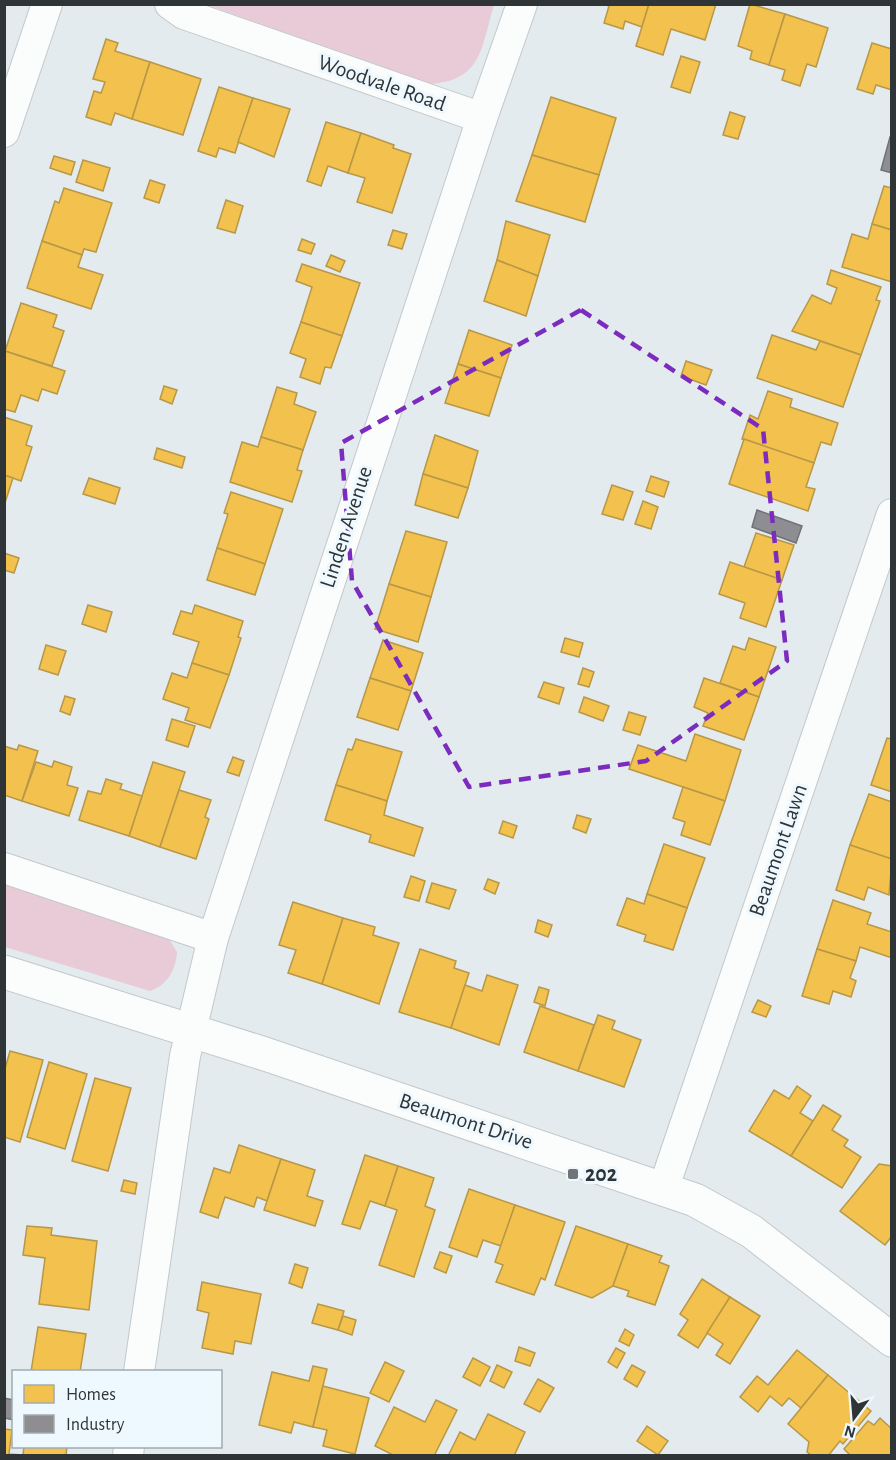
<svg xmlns="http://www.w3.org/2000/svg" width="896" height="1460" viewBox="0 0 896 1460" font-family="'Alegreya Sans',sans-serif">
	<style>
		.green { fill: #e8cbd7 }
		.homes { fill: #f2c14e; stroke: #b89747; stroke-width: 1.5 }
		.industry { fill: #8d8d92; stroke: #717277; stroke-width: 1.5 }
		.lines { fill: none; stroke-linecap: round; stroke-linejoin: round }
		.minor-casing { stroke: #c2c8cb; stroke-width: 32 }
		.tertiary-casing { stroke: #c2c8cb; stroke-width: 35 }
		.minor { stroke: #fbfcfc; stroke-width: 30 }
		.tertiary { stroke: #fbfcfc; stroke-width: 33 }
		.marked { fill: none; stroke: #7b2cbf; stroke-width: 4.5; stroke-dasharray: 12 8; stroke-linejoin: round }
		.poi-dot { fill: #6e7477; stroke: #eef9ff; stroke-width: 2 }
		.labels { text-anchor: middle; dominant-baseline: central; stroke-width: 6; stroke-linejoin: round; paint-order: stroke }
		.street-label { font-size: 22px; fill: #2f3437; stroke: #eef9ff }
		.poi-label { font-size: 22px; font-weight: bold; fill: #2f3437; stroke: #eef9ff; text-anchor: start }
	</style>
	<rect width="100%" height="100%" fill="#e3ebee"/>
	<g class="green">
		<path d="M208,5H494C481,47 483,81 429,84Z"/>
		<path d="M4,879L169,939L177,952C176,970 167,985 150,991L5,947Z"/>
	</g>
	<g class="homes">
		<polygon points="603,4 649,4 642,27 625,21 623,29 604,23 609,6"/>
		<polygon points="649,4 716,4 705,40 671,29 663,55 636,46"/>
		<polygon points="750,4 785,14 769,65 750,59 752,51 738,46"/>
		<polygon points="785,14 828,28 816,67 807,64 800,86 782,80 785,70 769,65"/>
		<polygon points="106,39 118,43 115,51 150,62 132,119 115,113 111,125 86,117 94,91 101,93 105,82 93,79"/>
		<polygon points="872,43 892,49 892,90 876,85 873,94 857,89"/>
		<polygon points="681,56 700,62 690,93 671,87"/>
		<polygon points="150,62 201,79 183,135 132,119"/>
		<polygon points="219,87 253,98 235,153 219,148 216,157 198,151"/>
		<polygon points="551,97 616,118 599,175 532,155"/>
		<polygon points="253,98 290,109 274,157 238,142"/>
		<polygon points="730,112 745,117 738,139 723,135"/>
		<polygon points="326,122 361,133 348,173 328,166 321,186 307,181"/>
		<polygon points="361,133 394,145 393,148 411,154 392,213 357,202 365,178 348,173"/>
		<polygon points="532,155 599,175 585,222 516,201"/>
		<polygon points="54,156 75,162 71,175 50,168"/>
		<polygon points="83,160 110,168 103,191 76,182"/>
		<polygon points="150,180 165,185 159,203 144,198"/>
		<polygon points="884,186 892,188 892,230 872,224"/>
		<polygon points="64,188 112,203 96,252 84,249 82,255 42,241 55,201 59,203"/>
		<polygon points="226,200 243,206 235,233 217,228"/>
		<polygon points="506,221 550,235 538,276 497,260"/>
		<polygon points="872,224 892,230 892,282 842,267 852,234 868,239"/>
		<polygon points="393,230 407,234 402,249 388,245"/>
		<polygon points="302,239 315,244 311,254 298,250"/>
		<polygon points="42,241 82,255 78,267 103,275 91,309 27,288"/>
		<polygon points="331,255 345,261 340,272 326,266"/>
		<polygon points="497,260 538,276 526,316 484,301"/>
		<polygon points="302,264 360,283 342,336 301,322 312,287 296,281"/>
		<polygon points="831,270 881,287 876,300 880,301 861,355 792,331 812,295 831,304 837,288 827,284"/>
		<polygon points="21,303 57,315 53,327 64,331 52,366 5,351"/>
		<polygon points="301,322 342,336 331,368 325,367 320,384 300,377 306,359 290,353"/>
		<polygon points="469,330 512,345 501,378 458,364"/>
		<polygon points="772,335 816,350 820,341 861,355 843,407 757,378"/>
		<polygon points="5,351 65,371 57,394 42,389 38,401 21,395 15,412 4,409"/>
		<polygon points="686,361 712,370 706,385 681,376"/>
		<polygon points="458,364 501,378 489,416 445,403"/>
		<polygon points="164,386 177,390 172,404 160,399"/>
		<polygon points="277,387 297,393 294,404 316,412 303,450 261,437"/>
		<polygon points="768,391 792,399 790,407 838,423 831,445 821,442 814,463 742,439 750,415 758,419"/>
		<polygon points="4,417 32,426 26,445 32,447 21,481 4,475"/>
		<polygon points="435,435 478,451 468,488 423,474"/>
		<polygon points="261,437 303,450 297,470 302,471 292,502 230,482 242,442 258,447"/>
		<polygon points="744,439 814,463 806,487 815,489 808,511 729,484"/>
		<polygon points="157,448 185,457 182,468 154,459"/>
		<polygon points="423,474 468,488 458,518 415,505"/>
		<polygon points="4,475 13,478 4,506"/>
		<polygon points="651,476 669,482 664,497 646,491"/>
		<polygon points="89,478 120,488 115,504 83,494"/>
		<polygon points="612,485 633,492 623,520 602,514"/>
		<polygon points="231,492 283,509 265,564 217,548 228,514 224,513"/>
		<polygon points="643,501 658,507 651,529 635,524"/>
		<polygon points="406,531 447,542 431,597 389,584"/>
		<polygon points="756,533 794,545 782,580 744,567"/>
		<polygon points="217,548 265,564 255,595 207,580"/>
		<polygon points="4,553 19,558 14,573 4,570"/>
		<polygon points="730,562 782,580 766,627 740,618 745,603 719,594"/>
		<polygon points="389,584 431,597 418,642 375,629"/>
		<polygon points="88,605 112,612 106,632 82,624"/>
		<polygon points="195,605 243,621 238,637 241,638 229,675 192,663 199,642 173,634 181,611 192,614"/>
		<polygon points="565,638 583,643 579,657 561,652"/>
		<polygon points="749,638 776,647 759,697 720,683 733,646 745,650"/>
		<polygon points="383,640 423,653 411,691 370,678"/>
		<polygon points="46,645 66,651 58,675 39,669"/>
		<polygon points="192,663 229,675 210,728 185,720 189,708 163,699 172,673 187,678"/>
		<polygon points="583,668 594,672 589,687 578,684"/>
		<polygon points="370,678 411,691 398,730 357,717"/>
		<polygon points="704,678 759,697 744,740 703,726 708,713 694,707"/>
		<polygon points="544,682 564,688 559,704 538,697"/>
		<polygon points="65,696 75,699 70,715 60,711"/>
		<polygon points="584,697 609,706 603,721 579,712"/>
		<polygon points="629,712 646,717 640,735 623,730"/>
		<polygon points="172,719 195,726 188,747 166,740"/>
		<polygon points="695,734 741,750 725,801 629,769 638,745 686,761"/>
		<polygon points="887,738 892,739 892,792 871,785"/>
		<polygon points="356,739 402,752 387,801 336,785 348,749 352,750"/>
		<polygon points="19,745 38,751 22,801 4,795 4,746 17,750"/>
		<polygon points="233,757 244,761 239,776 227,772"/>
		<polygon points="54,761 72,767 67,785 78,788 69,816 22,801 36,762 52,767"/>
		<polygon points="153,762 185,772 160,847 129,836"/>
		<polygon points="106,779 122,784 120,789 142,796 129,836 79,820 88,791 101,794"/>
		<polygon points="336,785 387,801 384,815 423,828 414,856 369,842 371,835 325,820"/>
		<polygon points="683,787 725,801 710,845 681,835 685,822 673,818"/>
		<polygon points="179,790 211,800 205,817 209,819 196,859 160,847"/>
		<polygon points="869,794 892,802 891,859 850,845"/>
		<polygon points="577,815 591,819 586,833 573,828"/>
		<polygon points="503,821 517,826 513,838 499,833"/>
		<polygon points="664,844 705,858 687,908 647,894"/>
		<polygon points="850,845 892,859 889,895 868,887 864,900 836,890"/>
		<polygon points="411,876 425,881 419,901 404,897"/>
		<polygon points="488,879 499,883 495,894 484,889"/>
		<polygon points="432,883 456,890 449,909 426,902"/>
		<polygon points="647,894 687,908 673,950 644,941 646,935 617,925 627,898 644,904"/>
		<polygon points="833,900 871,913 867,924 892,932 892,958 860,947 856,961 817,949"/>
		<polygon points="293,902 343,918 322,984 288,973 296,950 279,945"/>
		<polygon points="343,918 375,927 373,935 399,943 379,1004 322,984"/>
		<polygon points="538,920 552,925 548,937 535,932"/>
		<polygon points="420,949 456,961 454,968 469,973 451,1028 399,1012"/>
		<polygon points="817,949 856,961 850,978 856,981 851,997 833,991 829,1004 802,996"/>
		<polygon points="487,975 518,985 499,1045 451,1028 465,985 482,991"/>
		<polygon points="539,987 549,990 545,1006 534,1002"/>
		<polygon points="758,1000 771,1006 766,1017 752,1012"/>
		<polygon points="540,1006 594,1025 578,1071 524,1052"/>
		<polygon points="598,1015 615,1021 612,1029 641,1040 624,1087 578,1071"/>
		<polygon points="10,1051 43,1060 20,1142 4,1137 4,1072"/>
		<polygon points="49,1062 87,1074 65,1149 27,1137"/>
		<polygon points="95,1078 131,1088 108,1171 72,1161"/>
		<polygon points="797,1086 811,1096 800,1113 813,1121 791,1156 749,1131 774,1090 789,1099"/>
		<polygon points="823,1105 841,1116 832,1130 848,1140 844,1146 861,1157 842,1188 791,1156"/>
		<polygon points="239,1145 281,1159 267,1201 257,1197 254,1207 225,1197 218,1218 200,1212 214,1168 230,1173"/>
		<polygon points="365,1155 398,1166 385,1206 370,1201 360,1229 342,1224"/>
		<polygon points="281,1159 315,1170 307,1196 323,1201 315,1226 264,1210"/>
		<polygon points="879,1164 892,1166 892,1236 885,1245 840,1211"/>
		<polygon points="398,1166 434,1178 425,1206 435,1210 414,1277 379,1265 397,1210 385,1206"/>
		<polygon points="124,1180 137,1183 135,1194 121,1191"/>
		<polygon points="469,1189 515,1205 501,1246 483,1240 477,1257 449,1247"/>
		<polygon points="515,1205 565,1222 545,1280 541,1278 534,1295 496,1282 503,1265 495,1262"/>
		<polygon points="27,1226 52,1228 51,1235 97,1241 89,1310 39,1304 45,1258 23,1255"/>
		<polygon points="576,1226 628,1244 613,1286 592,1298 555,1285"/>
		<polygon points="628,1244 662,1256 659,1262 669,1266 655,1305 627,1296 629,1291 613,1286"/>
		<polygon points="440,1252 452,1256 446,1273 434,1268"/>
		<polygon points="295,1264 308,1268 302,1288 289,1283"/>
		<polygon points="702,1279 730,1297 698,1348 678,1335 688,1320 680,1314"/>
		<polygon points="202,1282 261,1294 251,1344 235,1341 233,1354 202,1348 209,1313 197,1310"/>
		<polygon points="730,1297 760,1316 730,1364 716,1355 723,1344 707,1333"/>
		<polygon points="318,1304 344,1311 338,1330 312,1323"/>
		<polygon points="343,1316 356,1320 352,1335 338,1330"/>
		<polygon points="38,1327 86,1334 80,1372 31,1372"/>
		<polygon points="625,1329 634,1335 629,1346 619,1341"/>
		<polygon points="519,1347 535,1353 530,1366 515,1361"/>
		<polygon points="616,1348 625,1353 617,1368 608,1362"/>
		<polygon points="797,1350 828,1375 801,1408 789,1398 782,1406 770,1396 758,1412 740,1397 757,1376 768,1385"/>
		<polygon points="473,1358 490,1367 480,1386 463,1377"/>
		<polygon points="385,1362 404,1371 389,1402 370,1393"/>
		<polygon points="497,1365 512,1372 504,1388 490,1381"/>
		<polygon points="632,1365 645,1372 637,1387 624,1379"/>
		<polygon points="313,1366 327,1369 313,1427 294,1422 291,1433 259,1425 272,1372 309,1381"/>
		<polygon points="828,1375 871,1411 843,1444 840,1441 828,1456 812,1456 807,1452 809,1442 788,1424"/>
		<polygon points="538,1379 554,1388 540,1412 524,1404"/>
		<polygon points="323,1386 369,1398 355,1454 323,1446 327,1430 313,1427"/>
		<polygon points="436,1400 457,1410 434,1456 395,1456 375,1446 394,1407 425,1422"/>
		<polygon points="488,1414 525,1432 514,1456 448,1456 460,1432 475,1440"/>
		<polygon points="880,1418 892,1429 892,1456 851,1456 844,1449 868,1421 874,1425"/>
		<polygon points="647,1426 668,1441 658,1455 637,1441"/>
		<polygon points="4,1429 12,1430 9,1454 23,1455 24,1446 67,1446 66,1456 4,1456"/>
	</g>
	<g class="industry">
		<polygon points="890,137 892,138 892,173 881,170"/>
		<polygon points="757,510 802,526 796,543 752,527"/>
		<polygon points="4,1398 14,1400 14,1420 4,1418"/>
	</g>
	<g class="lines">
		<g class="minor-casing">
			<g id="minor">
				<polyline points="170,4 184,14 482,118 522,4"/>
				<polyline points="4,132 47,4"/>
				<polyline points="4,868 213,938"/>
				<polyline points="664,1187 892,514"/>
				<polyline points="139,1372 185,1056 213,938 482,118"/>
				<polyline points="128,1456 129,1446"/>
			</g>
		</g>
		<g class="tertiary-casing">
			<polyline id="tertiary" points="4,972 265,1054 695,1200 751,1231 892,1340"/>
		</g>
		<use href="#minor" class="minor"/>
		<use href="#tertiary" class="tertiary"/>
	</g>
	<path class="marked" d="M581,310L763,429L787,661L646,761L469,787L352,581L341,443Z"/>
	<rect class="poi-dot" x="567" y="1168" width="12" height="12" rx="3"/>
	<g class="labels">
		<g class="street-label">
			<text transform="translate(382 83) rotate(19)">Woodvale Road</text>
			<text transform="translate(346 527) rotate(-72)">Linden Avenue</text>
			<text transform="translate(778 850) rotate(-71)">Beaumont Lawn</text>
			<text transform="translate(466 1121) rotate(18)">Beaumont Drive</text>
		</g>
		<g class="poi-label">
			<text x="585" y="1174">202</text>
		</g>
	</g>
	<rect width="896" height="1460" fill="none" stroke="#2f3437" stroke-width="12"/>
	<rect x="12" y="1370" width="210" height="78" fill="#eef9ff" stroke="#a2aaaf" stroke-width="1.5"/>
	<rect x="24" y="1385" width="30" height="18" fill="#f2c14e" stroke="#a2aaaf" stroke-width="1.5"/>
	<text x="66" y="1400" font-size="18" fill="#2f3437">Homes</text>
	<rect x="24" y="1415" width="30" height="18" fill="#8d8d92" stroke="#a2aaaf" stroke-width="1.5"/>
	<text x="66" y="1430" font-size="18" fill="#2f3437">Industry</text>
	<g transform="translate(854 1418) rotate(196)" stroke="#eef9ff" stroke-width="4.5" paint-order="stroke">
	<path d="M0-4.5L10 22L0 15L-10 22Z" fill="#2f3437"/>
	<text y="-9" font-size="16" font-weight="bold" text-anchor="middle" fill="#2f3437">N</text>
	</g>
</svg>
